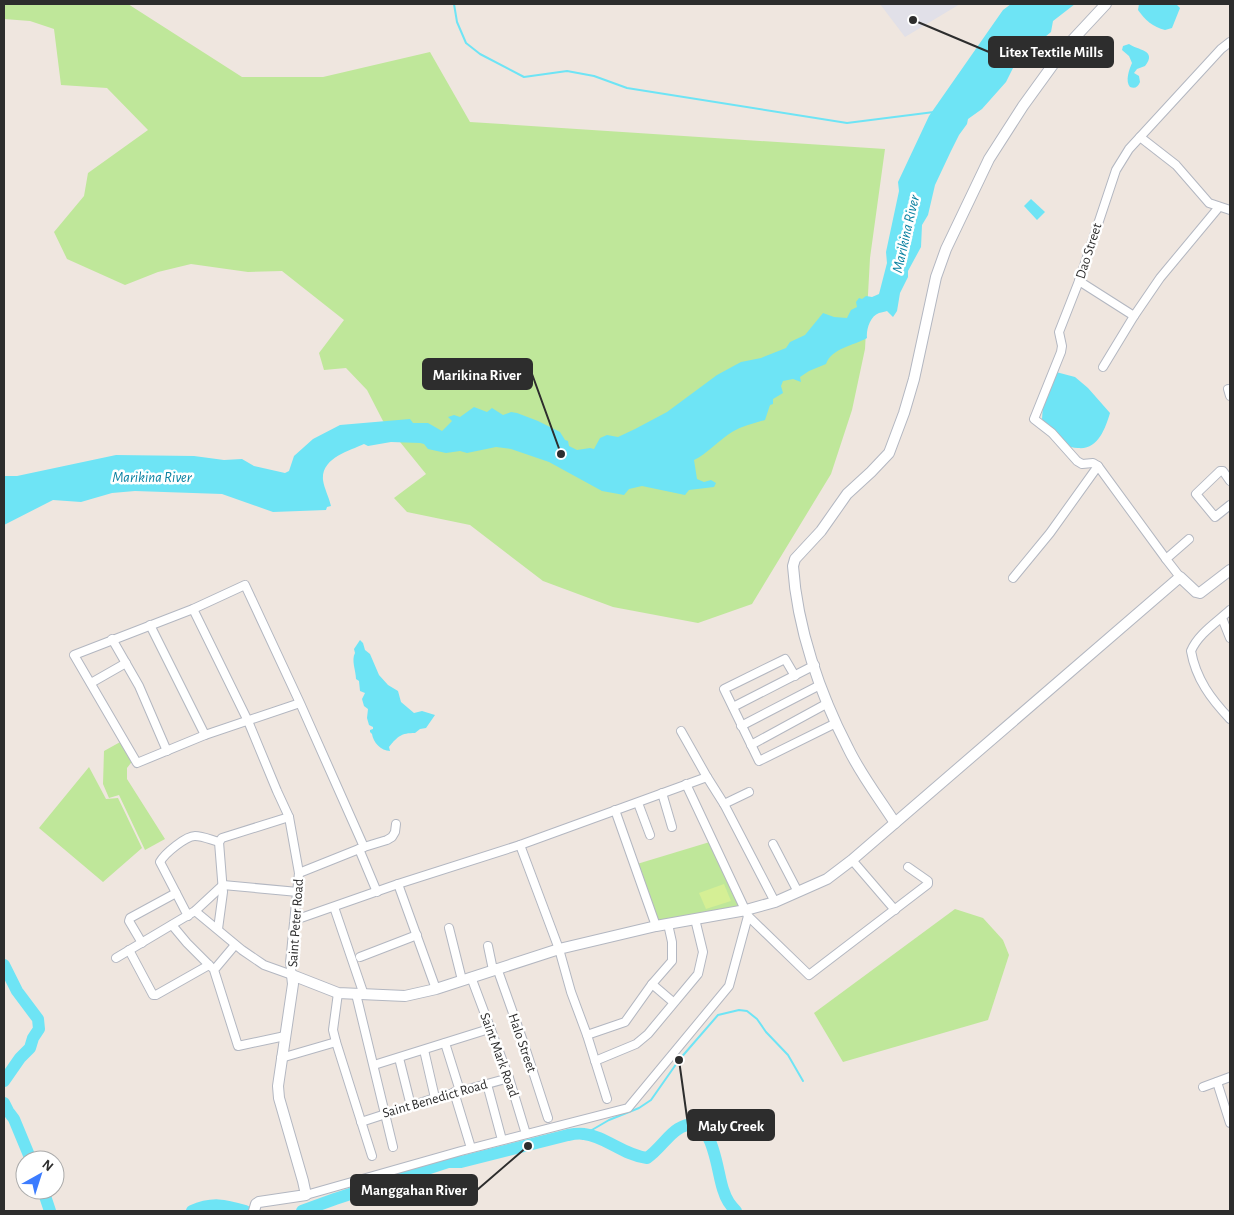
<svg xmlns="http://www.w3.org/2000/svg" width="1234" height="1215" viewBox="0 0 1234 1215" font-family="'Alegreya Sans',sans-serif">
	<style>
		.industrial { fill: #e1e0e8 }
		.green { fill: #bfe79a }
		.pitch { fill: #d5ef95 }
		.water { fill: #6ee4f5 }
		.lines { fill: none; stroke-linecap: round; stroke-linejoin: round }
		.stream { stroke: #6ee4f5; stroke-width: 2 }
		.river { stroke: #6ee4f5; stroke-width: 12 }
		.street-casing { stroke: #b3b7c1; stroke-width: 10 }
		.secondary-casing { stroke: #b3b7c1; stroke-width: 12 }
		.street { stroke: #fff; stroke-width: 8 }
		.secondary { stroke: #fff; stroke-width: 10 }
		.labels { text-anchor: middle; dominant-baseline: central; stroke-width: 5; stroke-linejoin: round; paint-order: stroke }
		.street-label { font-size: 14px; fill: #2d2d2d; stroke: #fff }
		.water-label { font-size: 15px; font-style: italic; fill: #0880a0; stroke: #fff }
		.leader { fill: none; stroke: #2d2d2d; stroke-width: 2 }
		.callout-dot { fill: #2d2d2d; stroke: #fff; stroke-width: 2 }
		.callout { fill: #2d2d2d; stroke: #2d2d2d; stroke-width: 2 }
		.callout-label { font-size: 15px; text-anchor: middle; font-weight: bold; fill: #fff }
	</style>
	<rect width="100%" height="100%" fill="#efe6df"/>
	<polygon class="industrial" points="880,4 960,4 905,37"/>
	<g class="green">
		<polygon points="4,4 128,4 242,77 323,77 430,52 470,122 885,149 870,258 865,349 852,410 831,474 752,604 698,623 613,607 543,581 470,525 407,512 394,498 426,474 383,421 367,390 346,368 324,370 319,353 344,320 282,271 248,272 191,264 158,272 125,285 67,259 54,232 84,196 88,173 148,130 107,88 61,85 54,29 30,21 4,19"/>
		<polygon points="122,741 134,759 127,768 127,779 165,839 145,850 119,795 109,798 103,784 104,751"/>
		<polygon points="89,767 106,799 118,798 142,848 103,882 39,828"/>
		<polygon points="713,841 746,906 658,923 637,864"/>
		<polygon points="955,909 983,918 1003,940 1009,955 988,1020 843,1062 814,1013"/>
	</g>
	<polygon class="pitch" points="724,884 731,901 706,909 699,893"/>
	<g class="water">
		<path d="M1011,4H1075L1053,21L1051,32L1034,46L1018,64H1015L1006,82L982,109L968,119L967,124L959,135L951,151L935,185L928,215L922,225L921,247L908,271V277L900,293L897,311L893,317L887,311C885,312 882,312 879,313C870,316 866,330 867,338C853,346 832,348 826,364L809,371L800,377L801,382L793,379L783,381L781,386L783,393L773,399V404L770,405L765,420C755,423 742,426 732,432C719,440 707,454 694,460L697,479L704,482L711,480L716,483L714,487L689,490L685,495L642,486L629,489L624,495L602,491L549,462L511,449L496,447L467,453L460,451L446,453L428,449L424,444L420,443L391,442L368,446L364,444C349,451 321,458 323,480C324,488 329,497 331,506L327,507L326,510L273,512L222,494L135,491L112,493L81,502L53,500L4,525V476H17L116,455L194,456L224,460L242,459L254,466L285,473L289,471L294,456L313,439L340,425L410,419L413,423H428L442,431L452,421L448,417L454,415L460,417L474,407L487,412L492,408L503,415L511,412L517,413L538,421L560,432L565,440L568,441L569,446L577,450L590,448L594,449L600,438L607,435L618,437L635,429L667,412L717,375L741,362L761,358L786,348L790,342L805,335L823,313L834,317L847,318L851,310L857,307L856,302L859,298L862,299L866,296L872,297L879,294L887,263L886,252L899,191L898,182L929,116L1003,10Z"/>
		<path d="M1139,4H1176L1180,8L1172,28L1165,30C1153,27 1145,20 1138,10Z"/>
		<path d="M1129,44C1137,50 1158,50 1145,66L1137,69L1134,73L1139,76L1140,82C1138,87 1135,89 1130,87C1125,81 1129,70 1132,63L1129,56L1122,50L1123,46Z"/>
		<polygon points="1031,199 1045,212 1037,220 1024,206"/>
		<path d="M1056,372L1075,377L1088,388L1110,413C1105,429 1098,450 1078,448C1073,448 1067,446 1063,443C1055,436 1048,427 1042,419L1043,405Z"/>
		<path d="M360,640L363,643L365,650L370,654L379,675L388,685L398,691L401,702L414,713L422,711L435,715L426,728L420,729L415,733C401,733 398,736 389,747L390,751C381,751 373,742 372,734L370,732V730L373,729V727L369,725L367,718L368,709L364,706L362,699L365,693L360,691L359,681L356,679C356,671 351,660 355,653L354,649Z"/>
	</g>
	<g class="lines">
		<g class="stream">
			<polyline points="454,4 457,22 466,43 480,54 524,77 567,71 594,76 627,88 847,123 934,112"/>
			<polyline points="585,1134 609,1120 639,1108 651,1100 679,1060 718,1015 739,1010 747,1011 757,1019 766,1032 788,1055 803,1081"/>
		</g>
		<g class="river">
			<polyline points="4,965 17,991 38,1019 39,1029 33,1038 30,1048 20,1058 4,1081"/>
			<polyline points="4,1103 8,1111 14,1119 31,1160"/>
			<polyline points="43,1190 50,1211"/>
			<path d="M192,1211C212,1202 225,1205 245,1211"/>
			<path d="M302,1211L335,1199L448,1162H461L568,1135C573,1134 579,1133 584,1134C605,1136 623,1155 647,1158C659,1150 668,1135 678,1129C715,1107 716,1174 724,1192C726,1199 731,1206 736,1211"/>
		</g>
		<g class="street-casing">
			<g id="street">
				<polyline points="1140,137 1176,165 1209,203 1230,210"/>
				<polyline points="1079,281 1134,316 1160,278 1219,207"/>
				<polyline points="1103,367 1134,316"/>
				<polyline points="1228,389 1230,396"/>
				<polyline points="1230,481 1223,471 1220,471 1196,494 1215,517 1230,505"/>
				<polyline points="1166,559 1098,466 1093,463 1082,464 1077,461 1052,433 1034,419 1061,352 1062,346 1059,332 1079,281 1116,170 1129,149 1221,49 1230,42"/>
				<polyline points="1180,577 1166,559 1189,539"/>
				<polyline points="1013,578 1050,533 1098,466"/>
				<polyline points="193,609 248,721 277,791 289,817 299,873 290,963 292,975"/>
				<path d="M1230,610C1217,622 1198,634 1191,651C1196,679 1211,699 1230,719"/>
				<polyline points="1222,618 1230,638"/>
				<polyline points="150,625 205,735"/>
				<polyline points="112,639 139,686 167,751"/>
				<polyline points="795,676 785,659 724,689 759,761 836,723"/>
				<polyline points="91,683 126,663"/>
				<polyline points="300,703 205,735 137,763 74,655 193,609 245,585 300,703 364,847"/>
				<polyline points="733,707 815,665"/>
				<polyline points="741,726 820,685"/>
				<polyline points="681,731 707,777"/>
				<polyline points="751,745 828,703"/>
				<polyline points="662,793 672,827"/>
				<polyline points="638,803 650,835"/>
				<polyline points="724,804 749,792"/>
				<polyline points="615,810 656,926"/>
				<polyline points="773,844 798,892"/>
				<polyline points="520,845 559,949 571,992 587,1035 607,1099"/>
				<polyline points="359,849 377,892"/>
				<polyline points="852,860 895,910"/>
				<polyline points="299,873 364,847 387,840 392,837 395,832 396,824"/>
				<polyline points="398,884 436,989"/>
				<polyline points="334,907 364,995"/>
				<polyline points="195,911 242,950 264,965 292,975"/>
				<path d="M188,916L160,862C165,853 186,836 195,836C203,836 211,840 219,842L222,838L289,817"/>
				<polyline points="748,916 809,975 928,884 928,881 908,867"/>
				<polyline points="295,920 398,884 520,845 707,777 724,804 775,902"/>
				<polyline points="172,925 187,943 211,967"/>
				<polyline points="449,928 462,980"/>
				<polyline points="218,929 223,892 219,842"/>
				<polyline points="142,943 129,921 130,918 176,893"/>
				<polyline points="235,945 214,970 238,1046 285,1036"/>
				<polyline points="488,946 493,970"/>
				<polyline points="129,950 153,995 156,995 209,965"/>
				<polyline points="360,957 417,935"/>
				<polyline points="116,958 195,911 223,885 298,892"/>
				<polyline points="497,968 524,1044 548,1118"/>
				<polyline points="471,977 509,1078 526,1134"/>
				<polyline points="652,984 673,1002"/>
				<polyline points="338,993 333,1030 336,1042 372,1156"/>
				<polyline points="356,994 393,1147"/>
				<polyline points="587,1035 625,1022 652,984 672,961 672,942 668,924"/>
				<polyline points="445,1043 460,1091"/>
				<polyline points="424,1050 435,1098"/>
				<polyline points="281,1058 336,1042"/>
				<polyline points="399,1058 411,1106"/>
				<polyline points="595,1061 636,1044 648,1034 698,974 703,952 695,919"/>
				<polyline points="374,1065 489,1029"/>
				<polyline points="1217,1082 1230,1123"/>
				<polyline points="487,1084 502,1140"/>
				<polyline points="1203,1087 1230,1077"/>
				<polyline points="454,1092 471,1148"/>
				<polyline points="361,1122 435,1098 509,1078"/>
				<polyline points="306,1195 461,1151 628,1108 729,986 748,916 686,784"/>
			</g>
		</g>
		<g class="secondary-casing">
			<g id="secondary">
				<path d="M895,823C879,798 861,775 848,748C820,694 797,628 793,566L795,559L821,531L847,494L871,472L889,453L904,413L914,379L936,277L946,249L989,159L1023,106L1065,48L1106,4"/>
				<polyline points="254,1211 256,1204 259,1202 306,1195 303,1181 279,1098 278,1086 293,984 292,975 338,993 405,996 436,989 559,949 656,926 746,910 775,902 827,879 852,860 1180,577 1196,592 1200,593 1230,570"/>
			</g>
		</g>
		<use href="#street" class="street"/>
		<use href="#secondary" class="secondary"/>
	</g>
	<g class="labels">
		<g class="street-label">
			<text transform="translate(1089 251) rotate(-72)">Dao Street</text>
			<text transform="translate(296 923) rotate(-86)">Saint Peter Road</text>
			<text transform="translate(522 1043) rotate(71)">Halo Street</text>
			<text transform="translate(499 1055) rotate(70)">Saint Mark Road</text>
			<text transform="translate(435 1099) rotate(-16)">Saint Benedict Road</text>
		</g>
		<g class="water-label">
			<text transform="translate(906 234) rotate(-77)">Marikina River</text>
			<text x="152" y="477">Marikina River</text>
		</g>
	</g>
	<path class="leader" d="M913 20L989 52M561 454L532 374M679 1060L688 1125M528 1146L477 1190"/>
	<g class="callout-dot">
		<circle cx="913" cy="20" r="5"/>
		<circle cx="561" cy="454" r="5"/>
		<circle cx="679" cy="1060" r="5"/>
		<circle cx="528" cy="1146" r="5"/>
	</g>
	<g class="callout">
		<rect x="989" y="37" width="124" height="30" rx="5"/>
		<rect x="423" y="359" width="109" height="30" rx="5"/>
		<rect x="688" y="1110" width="86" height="30" rx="5"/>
		<rect x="351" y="1175" width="126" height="30" rx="5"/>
	</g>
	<g class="callout-label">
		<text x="1051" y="57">Litex Textile Mills</text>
		<text x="477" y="380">Marikina River</text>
		<text x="731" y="1131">Maly Creek</text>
		<text x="414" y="1195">Manggahan River</text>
	</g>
	<rect width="1234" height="1215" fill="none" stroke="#2d2d2d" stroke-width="10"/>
	<g transform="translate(40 1175) rotate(39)"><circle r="24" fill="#ffffff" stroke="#ababab"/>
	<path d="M0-4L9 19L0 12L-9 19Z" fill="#3c7cff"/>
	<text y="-8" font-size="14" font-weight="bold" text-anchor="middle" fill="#2d2d2d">N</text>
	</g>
</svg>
